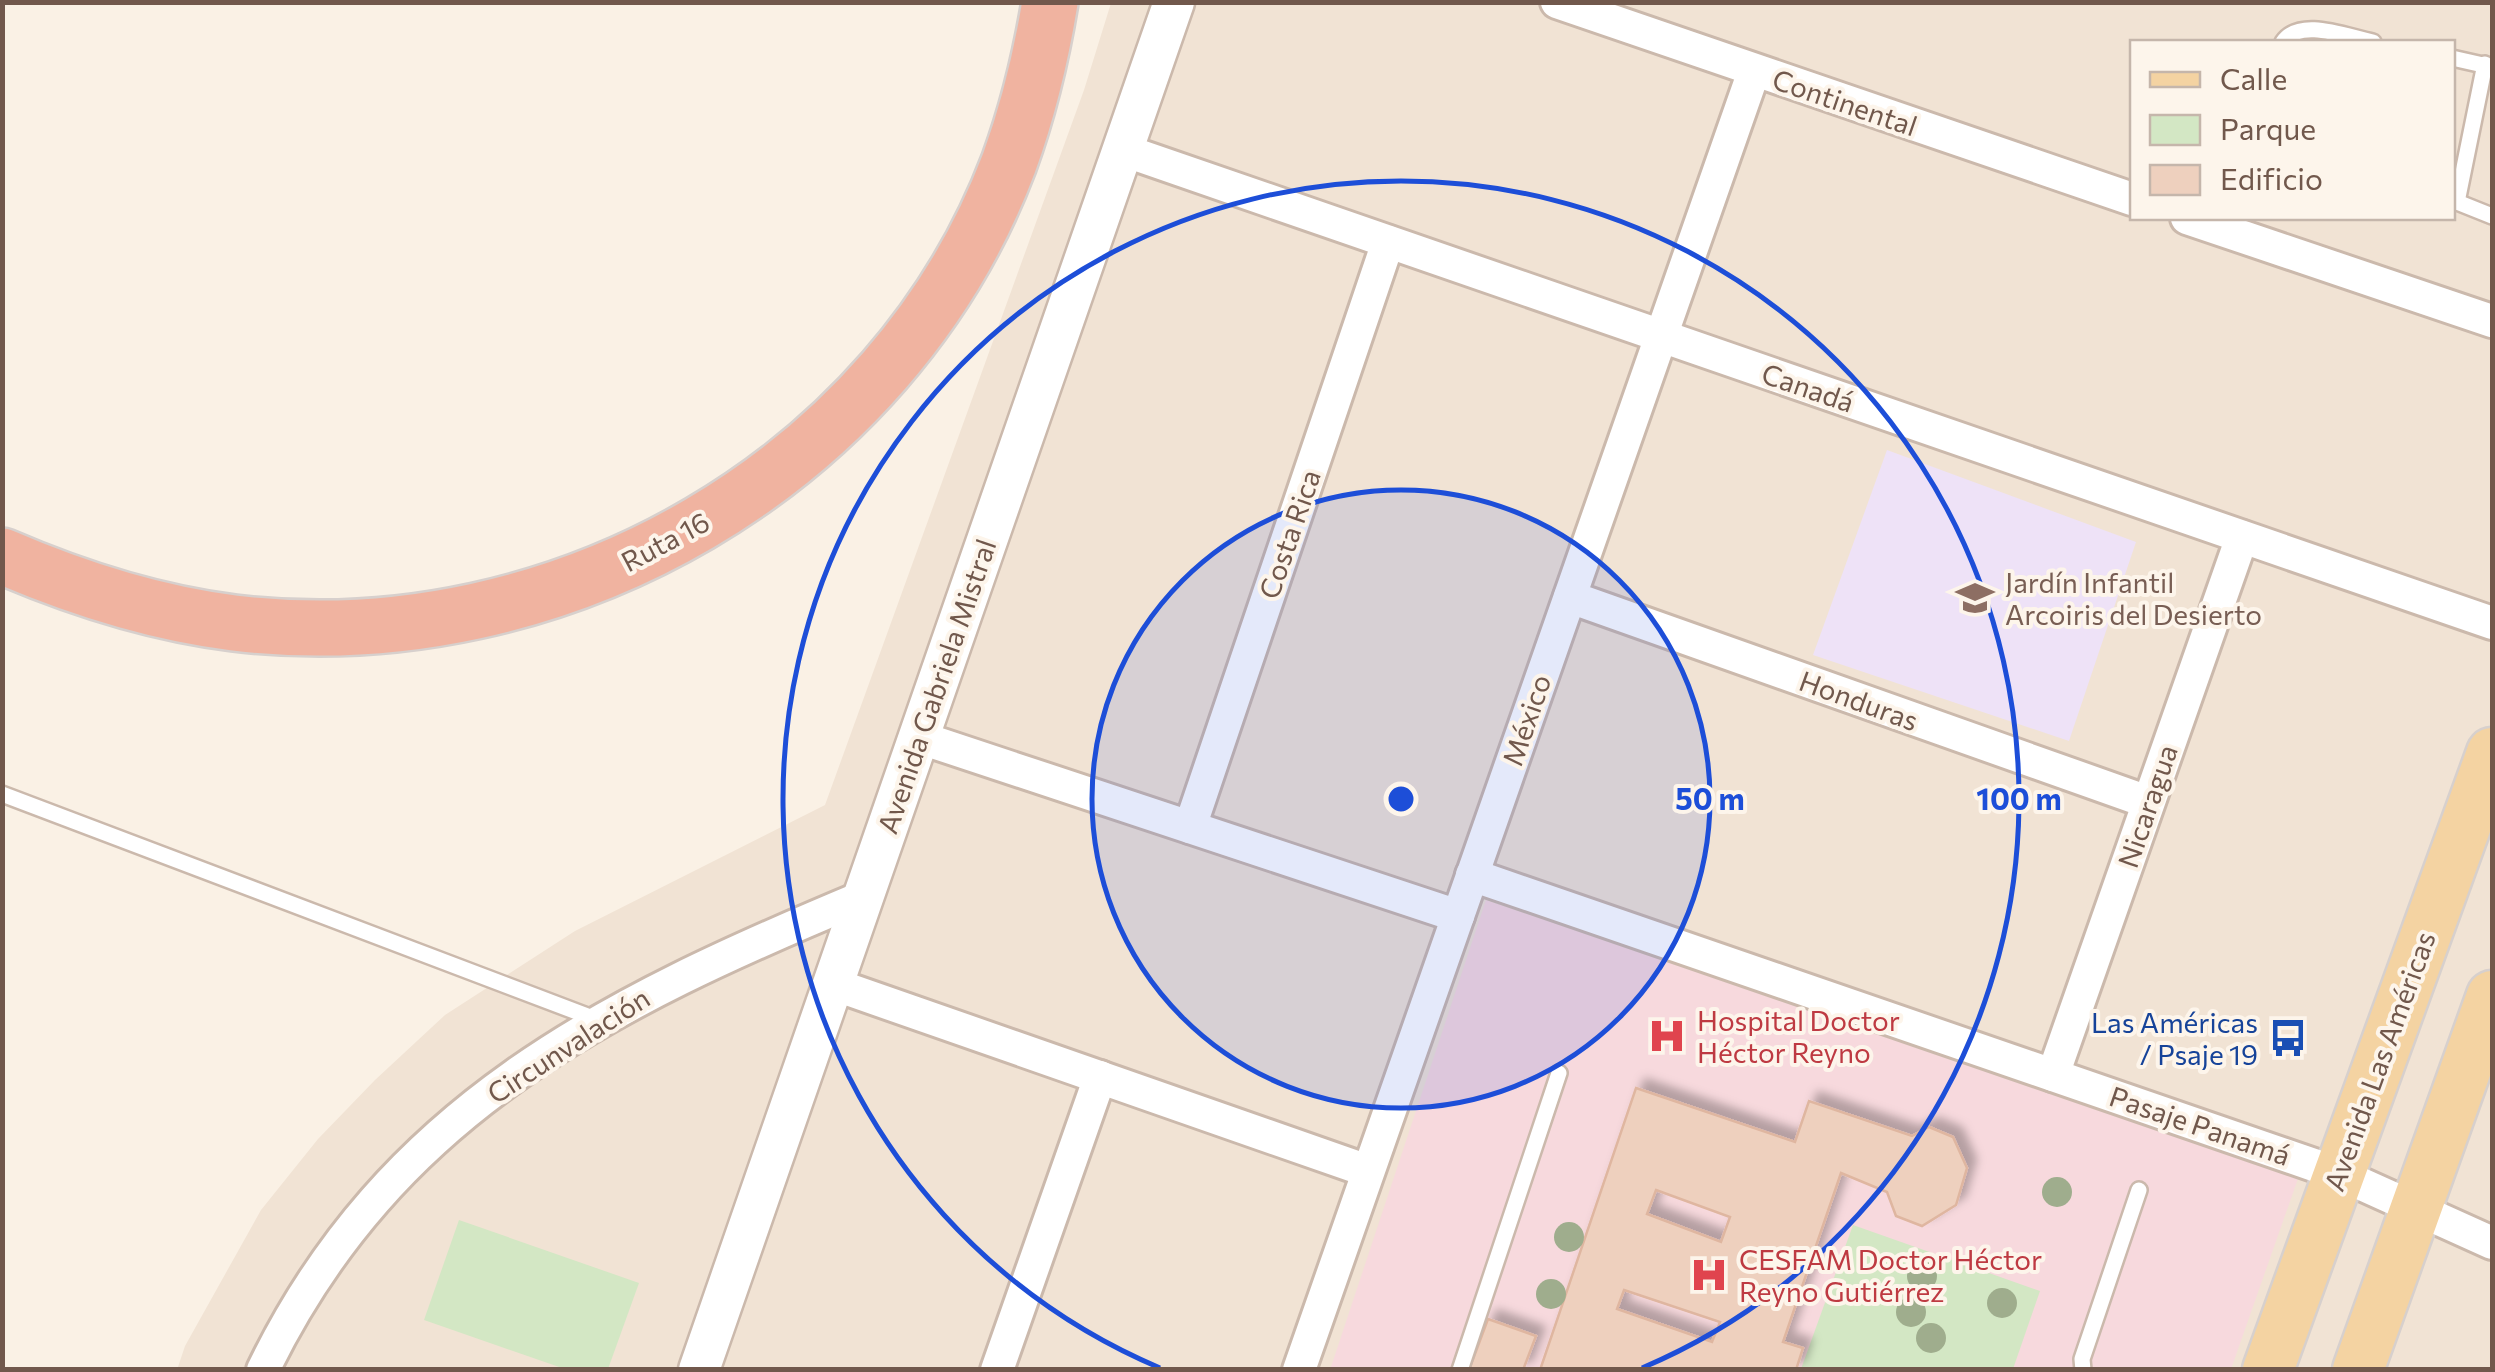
<svg xmlns="http://www.w3.org/2000/svg" width="2495" height="1372" viewBox="0 0 2495 1372" font-family="Commissioner,sans-serif">
	<style>
		.residential { fill: #f1e3d4; fill-rule: evenodd }
		.education { fill: #eee2f7 }
		.medical { fill: #f7d9dd }
		.green { fill: #d3e7c4 }
		.building { fill: #eed0be; stroke: #dfb6a0; stroke-width: 2.5; fill-rule: evenodd; filter: url(#shadow) }
		.lines { fill: none; stroke-linecap: round; stroke-linejoin: round }
		.service-casing { stroke: #cbb9ac; stroke-width: 20 }
		.minor-casing { stroke: #cbb9ac; stroke-width: 38 }
		.tertiary-casing { stroke: #cbb9ac; stroke-width: 45 }
		.primary-casing { stroke: #d7d0cd; stroke-width: 55 }
		.motorway-casing { stroke: #d7d0cd; stroke-width: 60 }
		.service { stroke: #fff; stroke-width: 15 }
		.minor { stroke: #fff; stroke-width: 32 }
		.tertiary { stroke: #fff; stroke-width: 40 }
		.primary { stroke: #f4d3a2; stroke-width: 50 }
		.motorway { stroke: #f0b3a0; stroke-width: 55 }
		.tree { fill: #9fad8d }
		.ring { fill: none; stroke: #1d4ed8; stroke-width: 5 }
		.labels { text-anchor: middle; dominant-baseline: central; stroke-width: 8; stroke-linejoin: round; paint-order: stroke }
		.street-label { font-size: 28px; fill: #71584c; stroke: #fdf5eb }
		.education-label { font-size: 28px; fill: #785e54; stroke: #fdf5eb; text-anchor: start }
		.health-label { font-size: 28px; fill: #be3a42; stroke: #fdf5eb; text-anchor: start }
		.transit-label { font-size: 28px; fill: #164399; stroke: #fdf5eb; text-anchor: end }
		.centre { fill: #1d4ed8; stroke: #fdf5eb; stroke-width: 5 }
		.ring-label { font-size: 30px; text-anchor: middle; font-weight: bold; fill: #1d4ed8; stroke: #fdf5eb; stroke-width: 8; stroke-linejoin: round; paint-order: stroke }
	</style>
	<defs>
		<filter id="shadow"><feDropShadow dx="9" dy="-9" stdDeviation="5" flood-color="#0004"/></filter>
	</defs>
	<rect width="100%" height="100%" fill="#faf1e5"/>
	<path class="residential" d="M1111,3H2492V1369L177,1370L185,1346L261,1210L318,1139L375,1080L445,1015L575,931L825,805L1084,90ZM2132,42H2452V218H2132Z"/>
	<polygon class="education" points="1887,450 2136,542 2069,741 1813,655"/>
	<polygon class="medical" points="1486,900 2300,1173 2231,1369 1330,1370"/>
	<g class="green">
		<polygon points="459,1220 639,1283 608,1369 565,1369 424,1320"/>
		<polygon points="1853,1225 2040,1291 2013,1369 1801,1369"/>
	</g>
	<g class="building">
		<path d="M1636,1088L1795,1142L1809,1101L1912,1136L1929,1127L1953,1137L1967,1168L1956,1205L1922,1226L1896,1216L1887,1192L1841,1173L1783,1342L1803,1348L1796,1370H1540ZM1656,1190L1730,1217L1721,1242L1647,1214ZM1624,1290L1720,1322L1712,1342L1617,1309Z"/>
		<polygon points="1488,1319 1536,1336 1523,1370 1469,1370"/>
	</g>
	<g class="lines">
		<g class="service-casing">
			<g id="service">
				<path d="M2283,42C2300,17 2347,37 2373,42"/>
				<polyline points="2452,58 2492,67"/>
				<polyline points="2452,200 2457,202 2485,64"/>
				<polyline points="2457,202 2492,216"/>
				<polyline points="2,794 598,1020"/>
				<polyline points="1460,1370 1559,1073"/>
				<polyline points="2083,1370 2082,1359 2139,1190"/>
			</g>
		</g>
		<g class="minor-casing">
			<g id="minor">
				<polyline points="1557,2 2132,199"/>
				<polyline points="1123,150 2492,623"/>
				<polyline points="2187,218 2492,321"/>
				<polyline points="1570,597 2148,802"/>
				<polyline points="918,737 1458,916"/>
				<polyline points="1190,827 1388,242"/>
				<polyline points="1472,875 2337,1173 2492,1243"/>
				<polyline points="833,984 1368,1171"/>
				<polyline points="2053,1075 2242,537"/>
				<path d="M263,1370C390,1108 609,1003 863,897"/>
				<polyline points="997,1370 1100,1077"/>
				<polyline points="1299,1370 1754,71"/>
			</g>
		</g>
		<g class="tertiary-casing">
			<polyline id="tertiary" points="699,1370 1174,2"/>
		</g>
		<g class="primary-casing">
			<g id="primary">
				<polyline points="2268,1370 2492,753"/>
				<polyline points="2358,1370 2492,996"/>
			</g>
		</g>
		<g class="motorway-casing">
			<path id="motorway" d="M2,556C76,588 154,613 234,623C559,662 892,472 1009,163C1028,111 1041,57 1050,2"/>
		</g>
		<use href="#service" class="service"/>
		<use href="#minor" class="minor"/>
		<use href="#tertiary" class="tertiary"/>
		<use href="#primary" class="primary"/>
		<use href="#motorway" class="motorway"/>
	</g>
	<g class="tree">
		<circle cx="2057" cy="1192" r="15"/>
		<circle cx="1569" cy="1237" r="15"/>
		<circle cx="1922" cy="1276" r="15"/>
		<circle cx="1551" cy="1294" r="15"/>
		<circle cx="2002" cy="1303" r="15"/>
		<circle cx="1911" cy="1312" r="15"/>
		<circle cx="1931" cy="1338" r="15"/>
	</g>
	<circle cx="1401" cy="799" r="309" fill="#1d4ed8" fill-opacity=".12"/>
	<g class="ring">
		<circle cx="1401" cy="799" r="309"/>
		<path d="M1160 1368A618 618 0 1 1 1642 1368"/>
	</g>
	<defs>
		<g id="school-bare" transform="scale(3)"><path d="M0-5L7-2L0 1L-7-2ZM-4 1L0 2.5L4 1V4Q0 6-4 4Z" fill="#8d6e63" stroke="#fdf5eb" stroke-width="2.5" paint-order="stroke"/></g>
		<g id="hospital-bare" transform="scale(3)"><path d="M-5-5h3v3.5h4V-5h3V5h-3V1.5h-4V5h-3Z" fill="#e0444e" stroke="#fdf5eb" stroke-width="2.5" paint-order="stroke"/></g>
		<g id="bus-bare" transform="scale(3)"><path d="M-5-6H5V4H4V6H2V4H-2V6H-4V4H-5ZM-3.5-4V0h7V-4ZM-3.5 1.2v1.5H-2V1.2ZM2 1.2v1.5H3.5V1.2Z" fill="#1a4fb4" stroke="#fdf5eb" stroke-width="2.5" paint-order="stroke"/></g>
	</defs>
	<g fill-rule="evenodd">
		<use href="#school-bare" x="1975" y="598"/>
		<use href="#hospital-bare" x="1667" y="1036"/>
		<use href="#bus-bare" x="2288" y="1038"/>
		<use href="#hospital-bare" x="1709" y="1275"/>
	</g>
	<g class="labels">
		<g class="street-label">
			<text transform="translate(1845 102) rotate(19)">Continental</text>
			<text transform="translate(1808 387) rotate(19)">Canadá</text>
			<text transform="translate(1289 534) rotate(-71)">Costa Rica</text>
			<text transform="translate(665 541) rotate(-28)">Ruta 16</text>
			<text transform="translate(936 686) rotate(-71)">Avenida Gabriela Mistral</text>
			<text transform="translate(1859 700) rotate(20)">Honduras</text>
			<text transform="translate(1526 720) rotate(-71)">México</text>
			<text transform="translate(2147 806) rotate(-71)">Nicaragua</text>
			<text transform="translate(568 1045) rotate(-33)">Circunvalación</text>
			<text transform="translate(2379 1061) rotate(-70)">Avenida Las Américas</text>
			<text transform="translate(2200 1125) rotate(19)">Pasaje Panamá</text>
		</g>
		<g class="education-label">
			<text x="2005" y="582">Jardín Infantil<tspan x="2005" dy="32">Arcoiris del Desierto</tspan></text>
		</g>
		<g class="health-label">
			<text x="1697" y="1020">Hospital Doctor<tspan x="1697" dy="32">Héctor Reyno</tspan></text>
			<text x="1739" y="1259">CESFAM Doctor Héctor<tspan x="1739" dy="32">Reyno Gutiérrez</tspan></text>
		</g>
		<g class="transit-label">
			<text x="2258" y="1022">Las Américas<tspan x="2258" dy="32">/ Psaje 19</tspan></text>
		</g>
	</g>
	<circle cx="1401" cy="799" r="15" class="centre"/>
	<g class="ring-label">
		<text x="1710" y="810">50 m</text>
		<text x="2019" y="810">100 m</text>
	</g>
	<rect width="2495" height="1372" fill="none" stroke="#71584c" stroke-width="10"/>
	<rect x="2130" y="40" width="325" height="180" fill="#fdf5eb" stroke="#c5b6ab" stroke-width="2.5"/>
	<rect x="2150" y="72" width="50" height="15" fill="#f4d3a2" stroke="#c5b6ab" stroke-width="2.5"/>
	<text x="2220" y="90" font-size="30" fill="#71584c">Calle</text>
	<rect x="2150" y="115" width="50" height="30" fill="#d3e7c4" stroke="#c5b6ab" stroke-width="2.5"/>
	<text x="2220" y="140" font-size="30" fill="#71584c">Parque</text>
	<rect x="2150" y="165" width="50" height="30" fill="#eed0be" stroke="#c5b6ab" stroke-width="2.5"/>
	<text x="2220" y="190" font-size="30" fill="#71584c">Edificio</text>
</svg>
